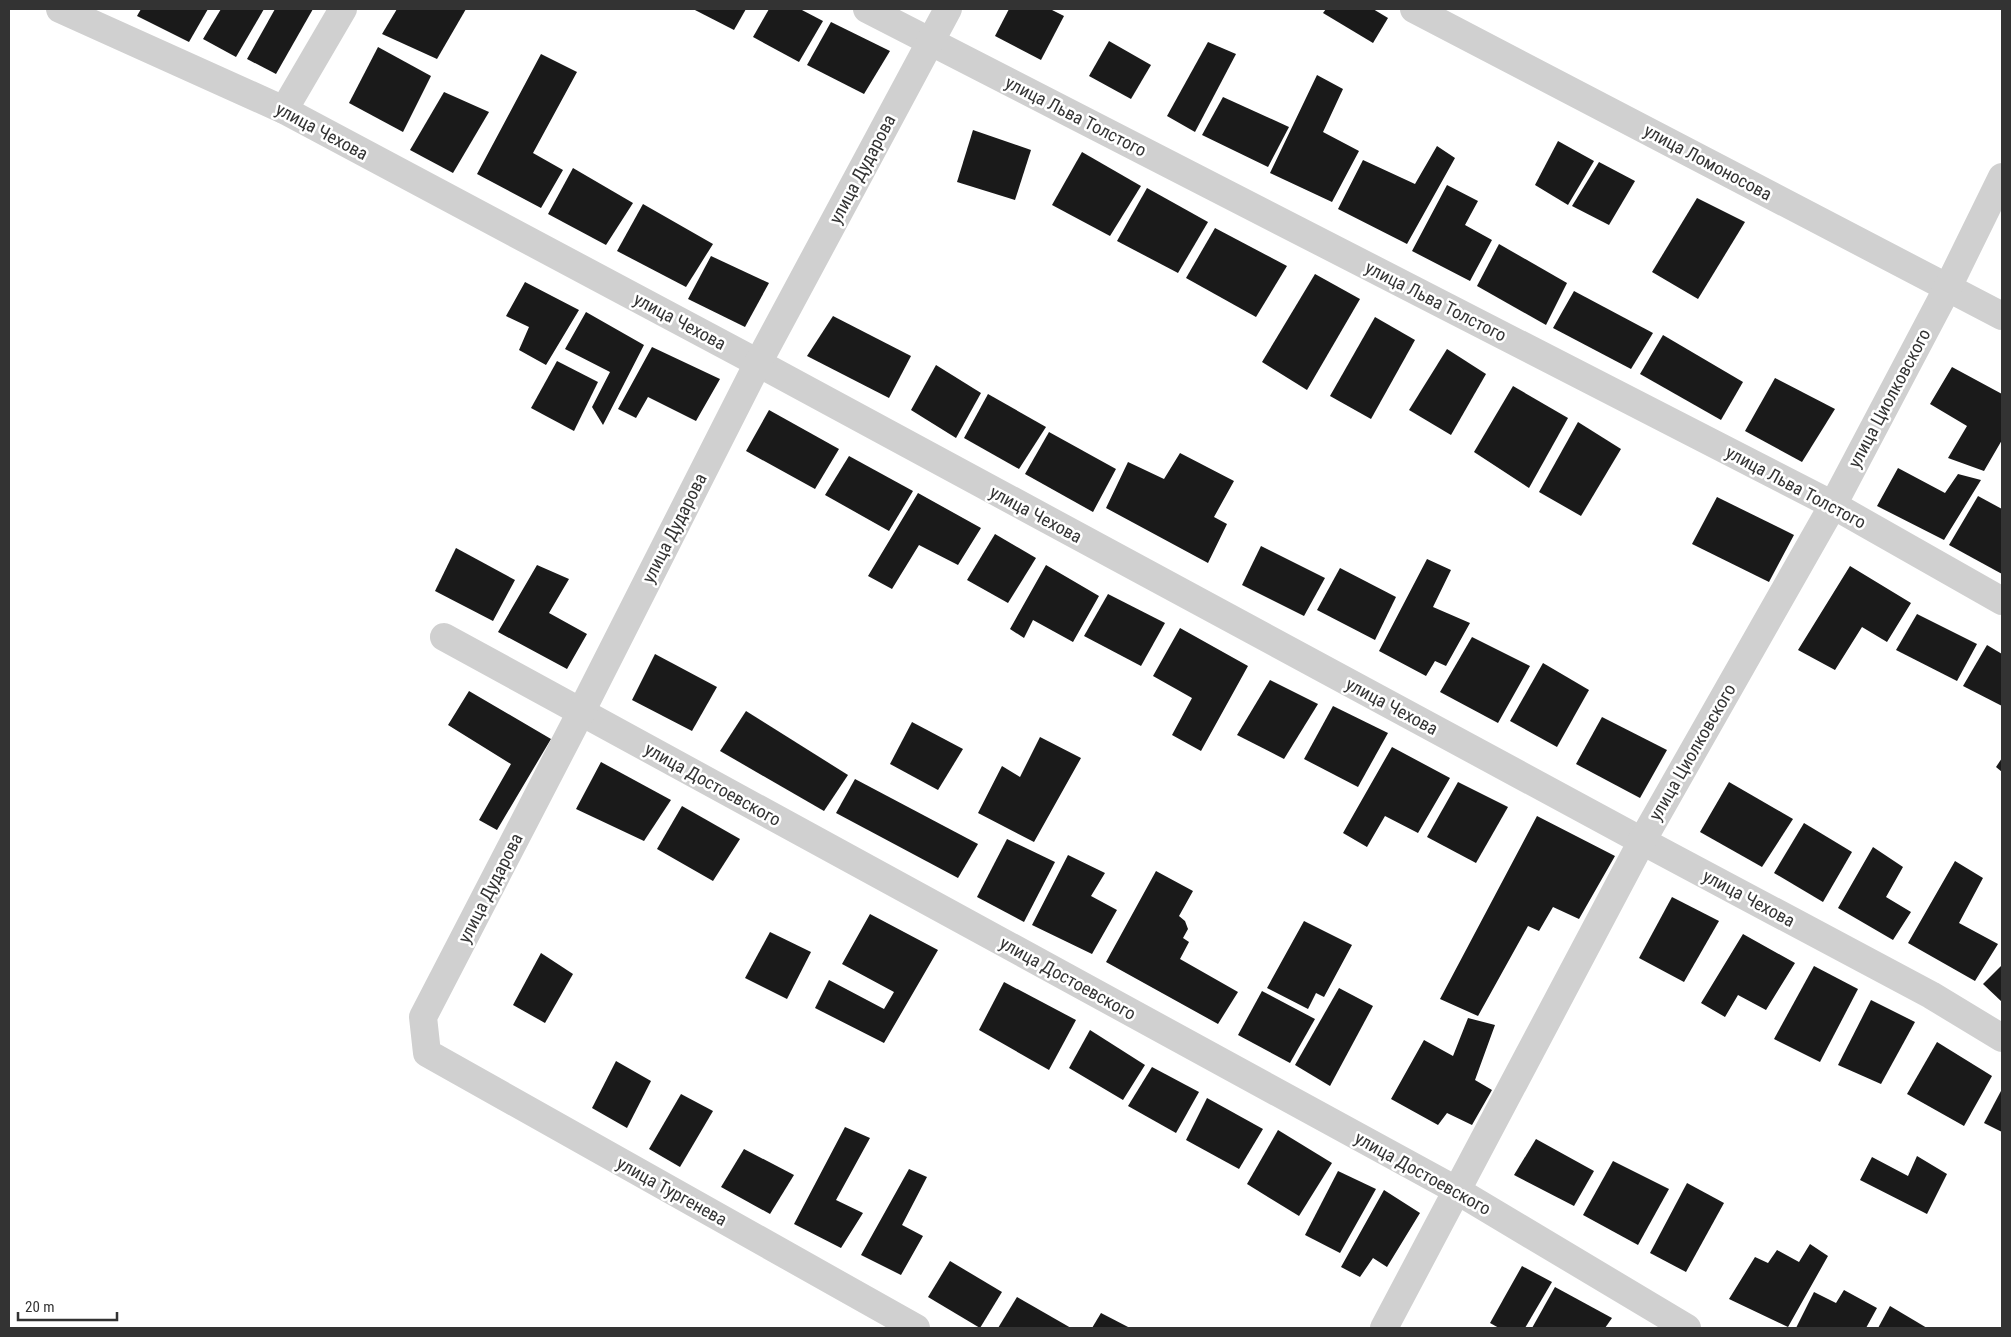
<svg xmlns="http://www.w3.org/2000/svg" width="2011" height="1337" viewBox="0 0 2011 1337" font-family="'Roboto Condensed',sans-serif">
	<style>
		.building { fill: #1a1a1a }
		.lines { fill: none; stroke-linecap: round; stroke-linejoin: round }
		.minor { stroke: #d0d0d0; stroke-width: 28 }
		.labels { text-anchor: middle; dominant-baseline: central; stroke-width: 5; stroke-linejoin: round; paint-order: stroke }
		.street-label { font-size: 18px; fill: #333; stroke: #fff }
	</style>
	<rect width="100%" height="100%" fill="#fff"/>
	<g class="building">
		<polygon points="141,9 208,9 189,42 137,16"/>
		<polygon points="221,9 264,9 236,57 203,39"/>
		<polygon points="275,9 313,9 276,74 247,59"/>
		<polygon points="397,9 466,9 437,59 382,34"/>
		<polygon points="693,9 746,9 734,30"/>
		<polygon points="769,9 800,9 823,21 799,62 753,37"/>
		<polygon points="1009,9 1050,9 1064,16 1041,60 995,36"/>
		<polygon points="1326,9 1373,9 1388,18 1373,43 1323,13"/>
		<polygon points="831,22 890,51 864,94 807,65"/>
		<polygon points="1109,41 1151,65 1131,99 1089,76"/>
		<polygon points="1208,42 1236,54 1195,132 1167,116"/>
		<polygon points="378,47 431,76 403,132 349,103"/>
		<polygon points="541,54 577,72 533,153 563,170 541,208 477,174"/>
		<polygon points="1317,75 1343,89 1323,132 1359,151 1332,202 1270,173"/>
		<polygon points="444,92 489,112 453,173 410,150"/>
		<polygon points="1223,97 1289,127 1268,167 1202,135"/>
		<polygon points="973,130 1031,150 1015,200 957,182"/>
		<polygon points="1558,141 1594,161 1568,205 1535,185"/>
		<polygon points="1437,146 1455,158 1407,244 1338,209 1363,160 1415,184"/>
		<polygon points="1082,152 1141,186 1110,236 1052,205"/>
		<polygon points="1599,162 1635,181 1609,225 1572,206"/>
		<polygon points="573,168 633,203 606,245 548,214"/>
		<polygon points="1447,185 1478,201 1465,225 1492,240 1470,281 1412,251"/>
		<polygon points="1147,188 1208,222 1178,273 1117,241"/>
		<polygon points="1697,198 1745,222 1698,299 1652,272"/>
		<polygon points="643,204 713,244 686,287 617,251"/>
		<polygon points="1215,228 1287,266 1256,317 1186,278"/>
		<polygon points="1499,244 1567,283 1546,325 1477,286"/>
		<polygon points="711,256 769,283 745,327 688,299"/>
		<polygon points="1315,274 1360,299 1307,390 1262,362"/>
		<polygon points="525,282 579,310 546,365 519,350 529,327 506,316"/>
		<polygon points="1574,291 1653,333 1631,369 1553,328"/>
		<polygon points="586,312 644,345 603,425 592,407 610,372 565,349"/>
		<polygon points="833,316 911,356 889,398 807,356"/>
		<polygon points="1375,317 1415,340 1371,419 1330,396"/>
		<polygon points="1663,335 1743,382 1721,420 1640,374"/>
		<polygon points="652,347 720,379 696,421 648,397 636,418 618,409"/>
		<polygon points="1447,349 1486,374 1451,435 1409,410"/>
		<polygon points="557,361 598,382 574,431 531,408"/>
		<polygon points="936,365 981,393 956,438 911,410"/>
		<polygon points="1952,367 2002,394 2002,440 1984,471 1948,458 1967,426 1930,404"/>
		<polygon points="1775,378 1835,409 1802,462 1745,431"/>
		<polygon points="1513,386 1568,418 1529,488 1474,452"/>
		<polygon points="988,394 1046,427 1019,469 964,438"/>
		<polygon points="769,410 839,449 815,489 746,451"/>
		<polygon points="1578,422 1621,449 1581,516 1539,492"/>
		<polygon points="1049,432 1116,469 1093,512 1025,474"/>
		<polygon points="1180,453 1234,481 1214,517 1227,524 1208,563 1106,508 1128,462 1164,479"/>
		<polygon points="849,456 913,491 889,531 825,495"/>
		<polygon points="1898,468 1945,493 1958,474 1981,480 1944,540 1877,506"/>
		<polygon points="918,493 981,528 958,565 919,545 892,589 868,576"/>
		<polygon points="1978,496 2002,509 2002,574 1949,545"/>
		<polygon points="1717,497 1794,535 1769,582 1692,544"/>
		<polygon points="995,534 1036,558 1008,603 967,580"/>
		<polygon points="1261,546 1325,578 1304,616 1242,585"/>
		<polygon points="456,548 515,580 493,621 435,591"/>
		<polygon points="1427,559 1451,570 1433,607 1470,623 1446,666 1435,661 1426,676 1379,651"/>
		<polygon points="537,565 569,579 549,613 587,634 567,669 498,632"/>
		<polygon points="1046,565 1099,596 1073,642 1033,620 1024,638 1010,629"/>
		<polygon points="1850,566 1911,603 1887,642 1862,627 1835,670 1798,650"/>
		<polygon points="1340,568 1396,597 1375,640 1317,610"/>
		<polygon points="1108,594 1165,623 1141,666 1084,636"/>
		<polygon points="1917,614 1977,644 1957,681 1896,650"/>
		<polygon points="1180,628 1248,666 1201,751 1172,735 1192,698 1153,676"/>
		<polygon points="1472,637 1530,666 1498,723 1440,692"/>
		<polygon points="1987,645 2002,654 2002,706 1963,686"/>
		<polygon points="655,654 717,687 692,731 632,700"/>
		<polygon points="1543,663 1589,690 1557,747 1510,721"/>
		<polygon points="1270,680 1318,704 1284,759 1237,735"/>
		<polygon points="469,691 551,739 497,830 479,820 511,764 448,725"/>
		<polygon points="1333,706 1388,733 1358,787 1304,759"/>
		<polygon points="746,711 848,775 824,811 720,751"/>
		<polygon points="1602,717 1667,750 1640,798 1576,764"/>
		<polygon points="912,722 963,749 938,790 890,764"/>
		<polygon points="1040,737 1081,758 1034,842 978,813 1002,766 1020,777"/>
		<polygon points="1392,747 1450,778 1418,833 1385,816 1367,847 1343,833"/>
		<polygon points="2002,758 2002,772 1996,767"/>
		<polygon points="601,762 671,800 644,841 576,809"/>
		<polygon points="855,779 978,844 958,878 836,813"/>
		<polygon points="1458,782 1508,807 1476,863 1427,837"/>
		<polygon points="1729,782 1793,819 1762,867 1700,832"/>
		<polygon points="682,806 740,839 713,881 657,849"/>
		<polygon points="1537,816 1615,856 1579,919 1553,907 1539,931 1528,926 1478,1016 1440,999"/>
		<polygon points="1804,823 1852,852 1823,902 1774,873"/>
		<polygon points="1007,839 1055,862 1024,922 977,897"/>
		<polygon points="1873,847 1903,867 1886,897 1911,912 1893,940 1838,908"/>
		<polygon points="1068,855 1105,873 1091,896 1117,910 1092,954 1032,925"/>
		<polygon points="1955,861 1983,878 1959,923 1998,944 1975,981 1908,943"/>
		<polygon points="1156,871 1193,891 1179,916 1185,921 1188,929 1183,938 1189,942 1180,959 1238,992 1218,1024 1106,962"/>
		<polygon points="1672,897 1719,921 1684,982 1639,958"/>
		<polygon points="870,914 938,950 884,1043 815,1008 829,980 884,1009 894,992 842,964"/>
		<polygon points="1304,921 1352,945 1324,997 1316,993 1308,1009 1267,988"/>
		<polygon points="770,932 811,952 787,999 745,978"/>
		<polygon points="1743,934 1795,963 1766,1010 1738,995 1725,1017 1701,1003"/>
		<polygon points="541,953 573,974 545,1023 513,1005"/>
		<polygon points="2002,965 2002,1002 1983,984"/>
		<polygon points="1814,966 1858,989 1820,1062 1774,1039"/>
		<polygon points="1004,982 1076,1020 1049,1070 979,1030"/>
		<polygon points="1339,988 1373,1006 1330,1086 1295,1065"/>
		<polygon points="1262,991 1315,1019 1290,1063 1238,1035"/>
		<polygon points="1871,1000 1915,1022 1881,1084 1838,1065"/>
		<polygon points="1468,1018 1495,1025 1475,1080 1492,1090 1472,1125 1447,1113 1438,1125 1391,1099 1424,1040 1453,1056"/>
		<polygon points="1090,1030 1145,1065 1123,1100 1069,1068"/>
		<polygon points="1937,1042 1992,1076 1964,1126 1907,1094"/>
		<polygon points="616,1061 651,1081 627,1128 592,1108"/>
		<polygon points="1152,1067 1199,1092 1176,1133 1128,1106"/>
		<polygon points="2002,1089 2002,1132 1984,1123"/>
		<polygon points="681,1094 713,1111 680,1167 649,1149"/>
		<polygon points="1207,1098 1263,1129 1239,1169 1186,1140"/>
		<polygon points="845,1127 870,1138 836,1200 863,1213 841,1248 794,1224"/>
		<polygon points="1278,1130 1332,1163 1299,1216 1247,1184"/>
		<polygon points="1536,1139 1594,1171 1574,1206 1514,1175"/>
		<polygon points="744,1149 794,1175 770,1214 721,1187"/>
		<polygon points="1917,1156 1947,1174 1927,1214 1860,1180 1872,1157 1908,1176"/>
		<polygon points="1613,1161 1669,1189 1638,1245 1583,1215"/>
		<polygon points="909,1169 927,1177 902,1225 923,1236 901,1275 861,1255"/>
		<polygon points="1338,1171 1376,1189 1340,1253 1305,1235"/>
		<polygon points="1687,1183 1724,1203 1686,1272 1650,1253"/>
		<polygon points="1384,1190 1420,1213 1387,1267 1373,1258 1360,1277 1341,1267"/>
		<polygon points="1810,1244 1828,1256 1788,1327 1729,1299 1755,1257 1768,1263 1777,1250 1799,1262"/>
		<polygon points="950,1261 1002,1292 980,1328 928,1297"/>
		<polygon points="1522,1266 1552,1282 1525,1328 1499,1328 1490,1323"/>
		<polygon points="1555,1287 1612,1318 1605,1328 1532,1328"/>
		<polygon points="1844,1290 1877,1308 1866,1328 1796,1328 1814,1292 1836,1303"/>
		<polygon points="1017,1297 1071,1328 998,1328"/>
		<polygon points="1890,1306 1927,1328 1878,1328"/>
		<polygon points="1101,1313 1130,1328 1092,1328"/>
	</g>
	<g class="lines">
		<g class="minor">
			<polyline points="60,9 284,110 758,363 1642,841 1931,995 2002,1038"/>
			<polyline points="867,9 1833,505 2002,601"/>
			<polyline points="1414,9 2002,316"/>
			<polyline points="284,110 343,9"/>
			<polyline points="444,637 1456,1190 1687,1328"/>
			<polyline points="916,1328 427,1053 423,1017 581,712 758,363 948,9"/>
			<polyline points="1384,1328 1642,841 1833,505 1948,287 2002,177"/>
		</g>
	</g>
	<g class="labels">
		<g class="street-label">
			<text transform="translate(1076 116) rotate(27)">улица Льва Толстого</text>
			<text transform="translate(322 131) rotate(28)">улица Чехова</text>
			<text transform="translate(1708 162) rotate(28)">улица Ломоносова</text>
			<text transform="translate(862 169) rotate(-62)">улица Дударова</text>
			<text transform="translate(1436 301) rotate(27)">улица Льва Толстого</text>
			<text transform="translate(680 321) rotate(28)">улица Чехова</text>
			<text transform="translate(1889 398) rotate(-62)">улица Циолковского</text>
			<text transform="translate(1796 487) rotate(28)">улица Льва Толстого</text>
			<text transform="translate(1036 514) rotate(28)">улица Чехова</text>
			<text transform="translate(674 528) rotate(-63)">улица Дударова</text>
			<text transform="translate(1392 706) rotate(28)">улица Чехова</text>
			<text transform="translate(1692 752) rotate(-60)">улица Циолковского</text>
			<text transform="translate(713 784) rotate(29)">улица Достоевского</text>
			<text transform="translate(490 888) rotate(-63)">улица Дударова</text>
			<text transform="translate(1749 898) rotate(28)">улица Чехова</text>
			<text transform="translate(1068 978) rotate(29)">улица Достоевского</text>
			<text transform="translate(1423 1173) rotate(29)">улица Достоевского</text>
			<text transform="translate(672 1191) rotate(29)">улица Тургенева</text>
		</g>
	</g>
	<rect width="2011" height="1337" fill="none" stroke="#333333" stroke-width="20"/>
	<path d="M18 1312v8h99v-8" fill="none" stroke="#333333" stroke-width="2.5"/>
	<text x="25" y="1312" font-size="15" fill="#333333" stroke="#ffffff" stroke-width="4" paint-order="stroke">20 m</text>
</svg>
